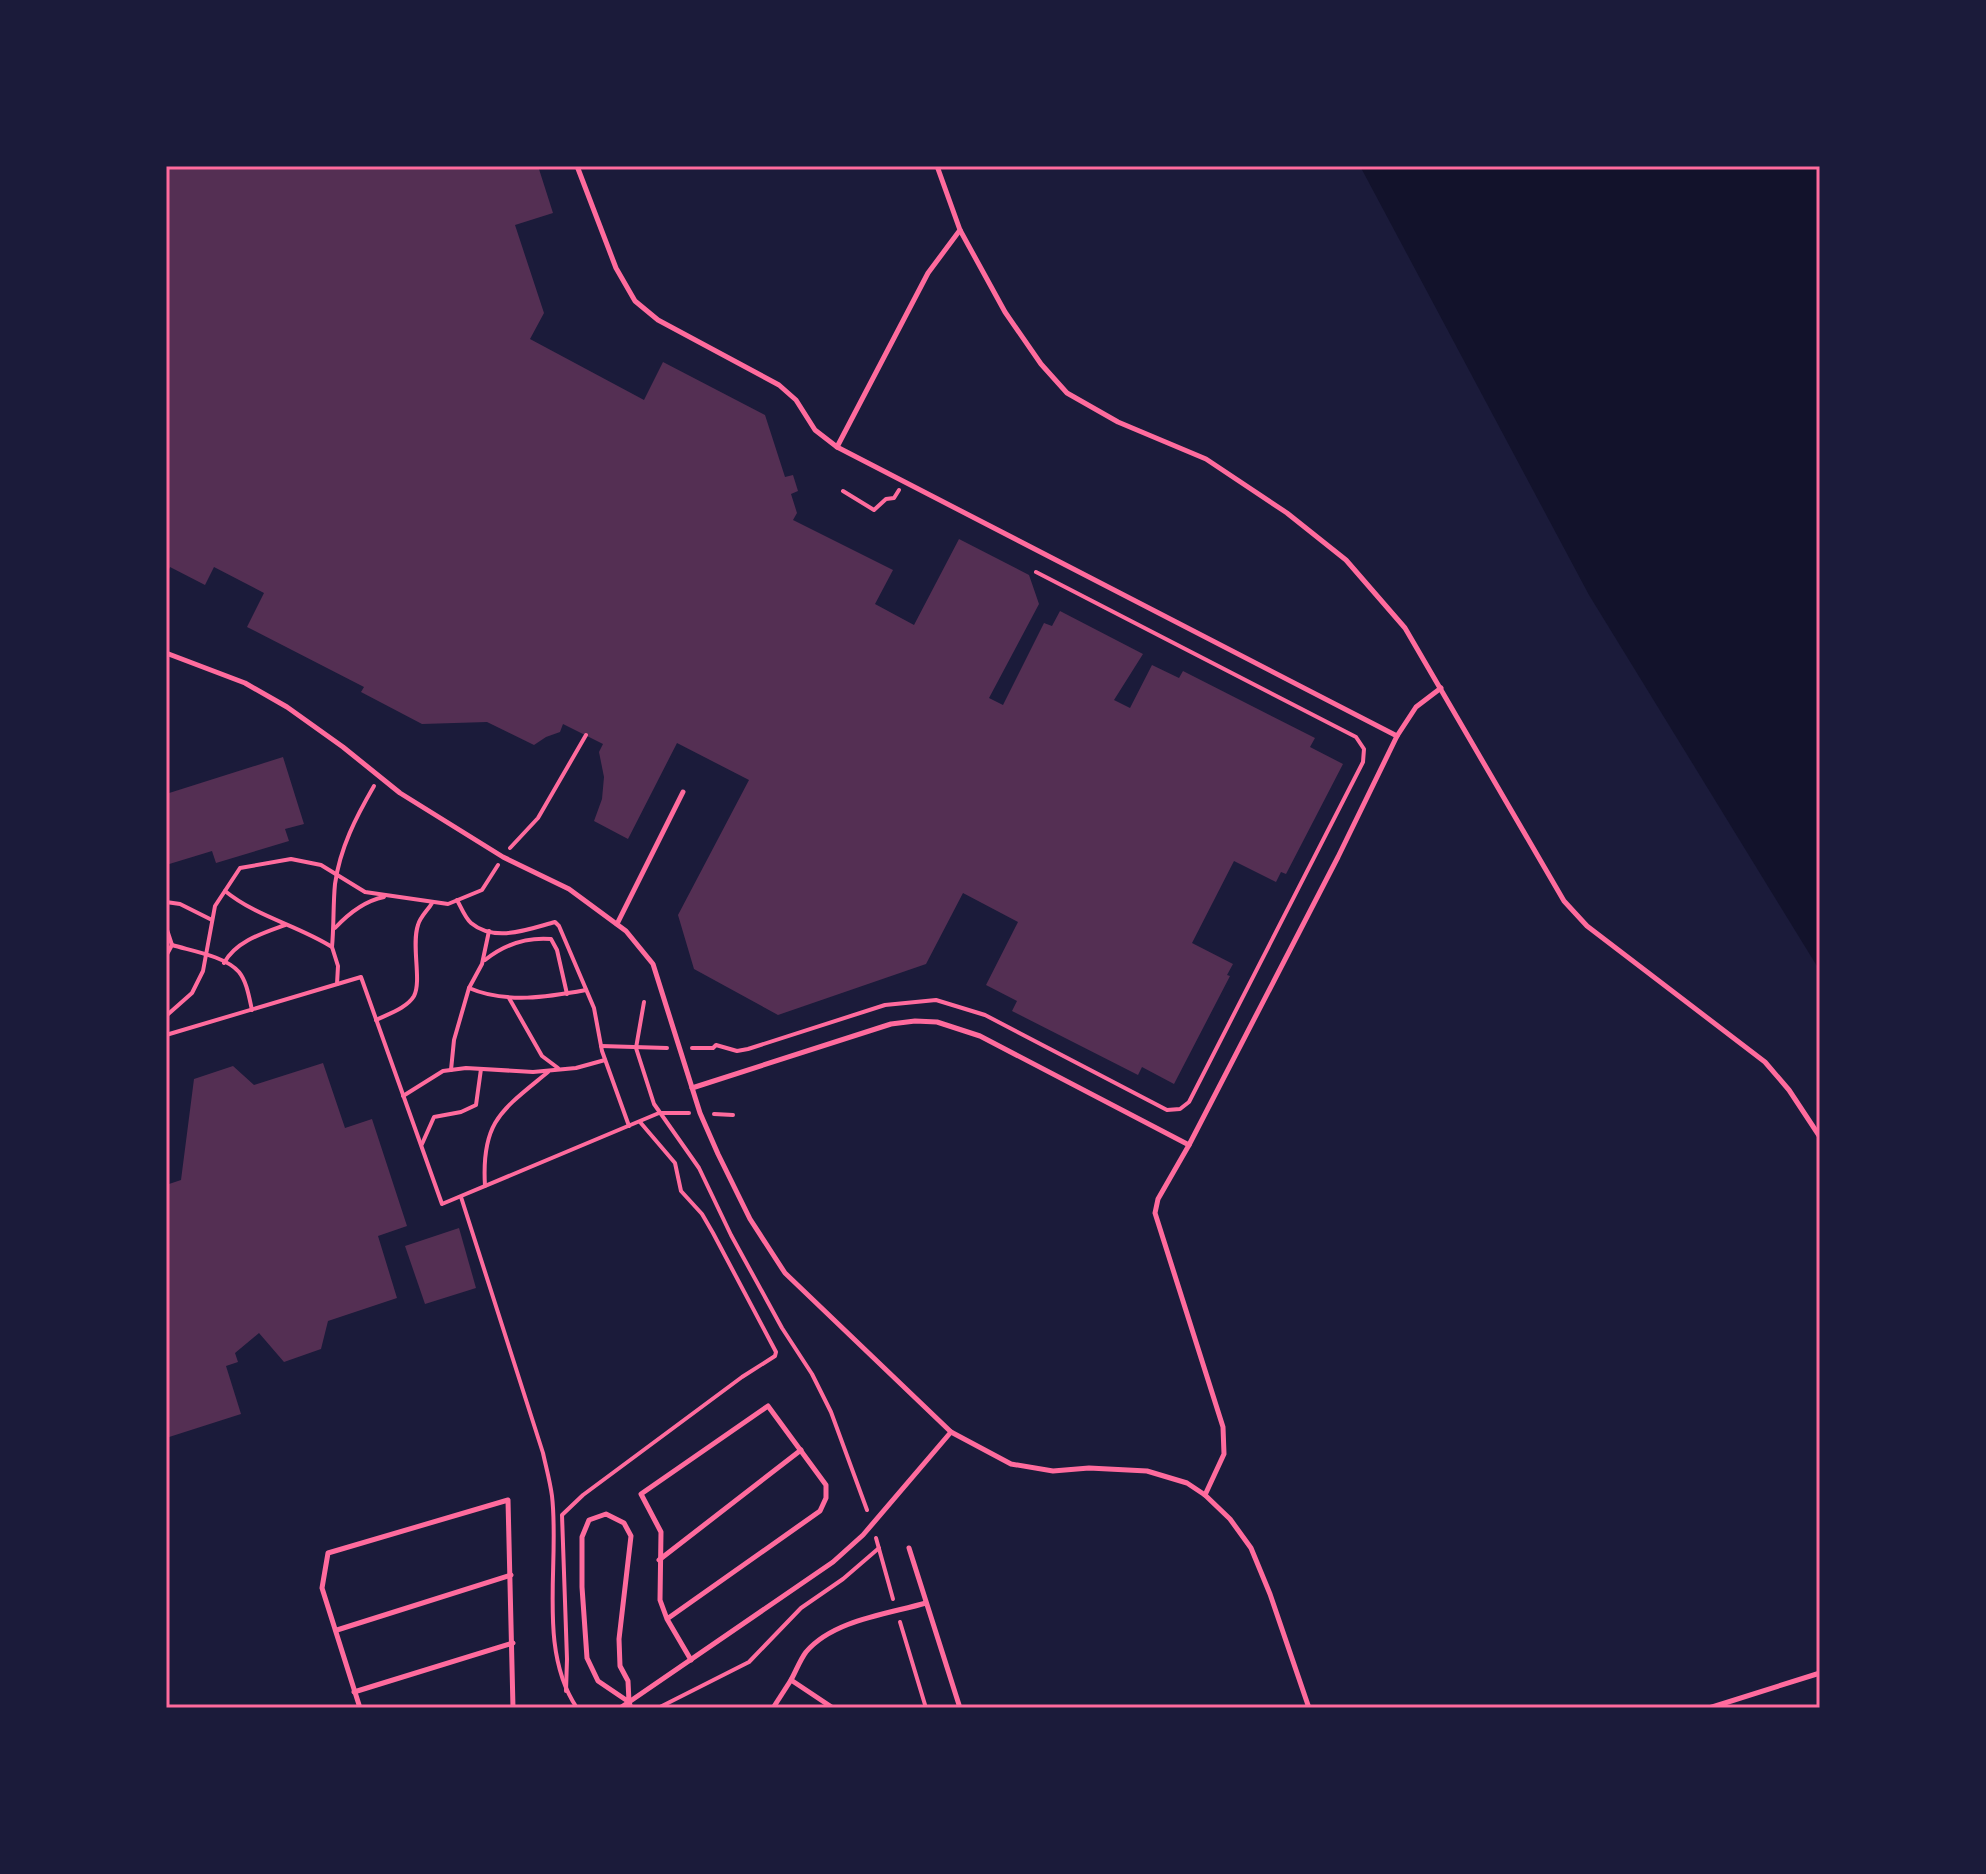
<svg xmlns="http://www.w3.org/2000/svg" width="1986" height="1874" viewBox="0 0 1986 1874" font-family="Poppins,sans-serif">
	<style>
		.water { fill: #12122b }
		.building { fill: #542f53 }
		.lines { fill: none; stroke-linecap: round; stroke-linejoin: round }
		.path { stroke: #ff6b9d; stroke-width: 4 }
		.service { stroke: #ff6b9d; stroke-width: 5 }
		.neatline { fill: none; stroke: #ff6b9d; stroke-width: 3 }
	</style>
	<rect width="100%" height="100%" fill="#1b1b3a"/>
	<polygon class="water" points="1360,166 1820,166 1820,971 1589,595"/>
	<g class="building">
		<polygon points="166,166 538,166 553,213 515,225 544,313 530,339 644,400 663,362 765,415 785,477 793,475 798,491 791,494 797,513 793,520 893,570 875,604 914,625 959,539 1029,575 1039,604 989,698 1003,705 1044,623 1052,626 1060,611 1143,654 1114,700 1130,708 1152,665 1179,678 1183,671 1315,738 1310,747 1343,764 1286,874 1281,872 1276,882 1234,861 1192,943 1233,964 1227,975 1230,976 1174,1084 1142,1067 1138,1075 1012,1011 1017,1001 986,985 1018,922 963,893 926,964 778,1015 694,969 678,915 749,780 677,743 628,839 594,821 602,799 604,777 599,752 603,744 563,724 560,732 546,737 534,745 487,722 422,724 361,692 364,687 247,627 264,593 214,567 205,585 170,567 166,576"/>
		<polygon points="283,757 304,824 285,829 289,841 216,863 212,851 166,865 166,794"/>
		<polygon points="323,1063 345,1128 372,1119 407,1226 378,1236 397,1298 328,1321 321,1349 284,1362 259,1333 235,1353 238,1362 226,1366 241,1414 166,1438 166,1185 181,1180 194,1079 233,1066 254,1085"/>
		<polygon points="459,1228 476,1288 425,1304 405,1246"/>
	</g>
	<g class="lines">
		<g class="path">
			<polyline points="843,491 874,510 886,499 894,498 899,490"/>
			<polyline points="510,848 538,818 586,735"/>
			<path d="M225,891C257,917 297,925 332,947L338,966L337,984"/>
			<path d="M457,900C461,907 465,918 471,923C495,943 529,929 555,922L559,926L594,1008L602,1051L629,1126"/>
			<polyline points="166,902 180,904 212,920"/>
			<polyline points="166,927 172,945"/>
			<path d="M335,928C349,913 364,901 384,897"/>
			<path d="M489,931L482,964L469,988C506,1004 548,997 586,990"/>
			<path d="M332,947C334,926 333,904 335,884C340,848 356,817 374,786"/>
			<path d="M166,956L172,945C192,951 225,956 239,972C247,982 249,997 252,1010"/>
			<path d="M485,960C505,944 526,937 551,939L557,950L567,994"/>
			<path d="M224,963C236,941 263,933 285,925"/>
			<polyline points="509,998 542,1056 558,1068"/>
			<polyline points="644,1002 636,1048 654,1104 699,1168 731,1235 782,1328 812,1374 831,1412 867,1510"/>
			<polyline points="166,1016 192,993 203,971 215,906 240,868 291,859 321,865 365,892 448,904 482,890 498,865"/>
			<path d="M376,1020C388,1014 407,1008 414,996C422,981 411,945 418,925C420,917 428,910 432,903"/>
			<polyline points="166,1035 361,977 442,1204 659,1113 689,1113"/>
			<polyline points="601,1046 667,1048"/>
			<polyline points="692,1048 713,1048 716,1045 737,1051 748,1049 885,1005 936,1000 985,1015 1167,1110 1180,1109 1189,1102 1363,762 1364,749 1356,737 1036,572"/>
			<polyline points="451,1070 454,1040 469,988"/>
			<polyline points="403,1096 443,1071 466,1068 533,1072 576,1068 605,1060"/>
			<polyline points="714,1114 733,1115"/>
			<polyline points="422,1144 434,1117 461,1112 476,1105 481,1069"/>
			<path d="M485,1186C481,1121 502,1110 548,1072"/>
			<path d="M461,1197L543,1453C546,1467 550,1481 552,1496C560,1564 537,1649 577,1708"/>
			<polyline points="876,1538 893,1599"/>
			<polyline points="900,1622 926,1708"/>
			<polyline points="566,1691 567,1659 562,1515 583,1495 742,1377 775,1356 776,1352 713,1233 702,1214 681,1191 675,1163 640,1122"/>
			<polyline points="658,1708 749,1662 801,1608 843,1579 879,1548"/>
		</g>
		<g class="service">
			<polyline points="577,166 616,268 635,301 658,320 779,385 796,400 815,430 837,447 1397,736"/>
			<polyline points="937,166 960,230 1005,312 1041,364 1067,393 1118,422 1206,459 1287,513 1346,560 1405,628 1564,901 1587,926 1765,1062 1789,1090 1820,1137"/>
			<polyline points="837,447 928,273 960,230"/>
			<polyline points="166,653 245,683 287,707 343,747 400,793 503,857 569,889 626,931 653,964 700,1113 718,1154 750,1219 785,1273 951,1432 1011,1464 1053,1471 1089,1468 1147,1471 1187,1483 1205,1495 1230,1519 1251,1548 1270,1594 1309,1708"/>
			<polyline points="617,924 683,792"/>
			<polyline points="692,1088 891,1024 915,1021 937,1022 980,1036 1189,1145 1338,857 1397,736 1416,707 1441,688"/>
			<polyline points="1189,1145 1158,1199 1155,1213 1223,1427 1224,1454 1205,1495"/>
			<polygon points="606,1514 624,1523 631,1536 619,1639 620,1666 628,1681 629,1702 598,1681 587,1658 582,1587 582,1537 589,1520"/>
			<polyline points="909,1548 960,1708"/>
			<polyline points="659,1560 801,1450"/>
			<polyline points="667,1619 820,1511 826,1498 826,1485 768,1406 641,1494 661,1532 660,1600 667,1619 691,1660"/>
			<polyline points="337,1630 511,1575"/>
			<polyline points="354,1692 513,1643"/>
			<polyline points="360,1708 322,1588 328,1553 508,1500 513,1708"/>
			<polyline points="620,1708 629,1702"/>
			<polyline points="631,1708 629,1702 833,1562 863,1535 951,1432"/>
			<polyline points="773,1708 791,1680"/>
			<path d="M833,1708L791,1680C796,1671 800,1660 806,1652C833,1620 888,1614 926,1603"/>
			<polyline points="1709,1708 1820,1673"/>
		</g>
	</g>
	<rect width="1986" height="1874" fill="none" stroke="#1b1b3a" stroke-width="336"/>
	<rect x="168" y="168" width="1650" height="1538" class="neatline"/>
</svg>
